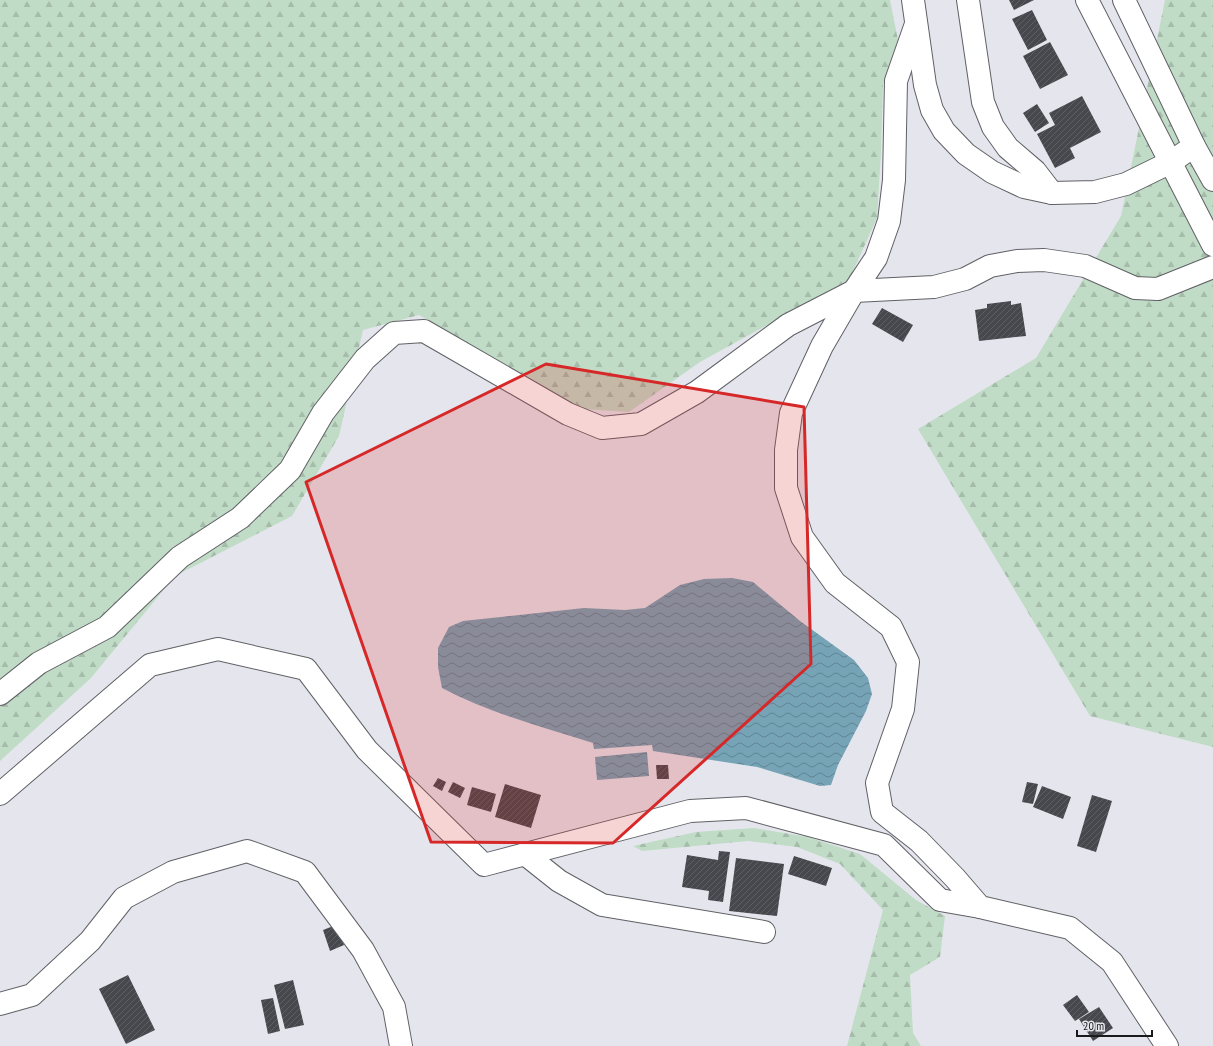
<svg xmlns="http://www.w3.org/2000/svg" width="1213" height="1046" viewBox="0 0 1213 1046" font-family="'PT Sans Narrow',sans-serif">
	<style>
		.forest { fill: url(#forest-firs) }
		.water { fill: url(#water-waves) }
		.building { fill: url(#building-hatch) }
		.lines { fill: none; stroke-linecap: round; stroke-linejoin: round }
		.minor-casing { stroke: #606166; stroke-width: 24 }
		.minor { stroke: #fff; stroke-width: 22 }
		.marked { fill: #d62828; fill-opacity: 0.2; stroke: #d62828; stroke-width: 3; stroke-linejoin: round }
	</style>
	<defs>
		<pattern id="forest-firs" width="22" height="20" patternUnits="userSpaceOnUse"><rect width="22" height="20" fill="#c1dcc6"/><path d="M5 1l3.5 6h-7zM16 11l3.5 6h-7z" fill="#a5bcaa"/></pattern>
		<pattern id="water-waves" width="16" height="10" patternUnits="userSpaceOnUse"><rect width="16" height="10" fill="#76a4b6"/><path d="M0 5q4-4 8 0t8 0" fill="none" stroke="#608593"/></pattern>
		<pattern id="building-hatch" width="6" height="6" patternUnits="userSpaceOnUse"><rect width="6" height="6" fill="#47484d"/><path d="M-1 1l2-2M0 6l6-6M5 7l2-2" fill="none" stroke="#5e5f63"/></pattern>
	</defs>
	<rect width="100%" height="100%" fill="#e5e6ed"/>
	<g class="forest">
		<polygon points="0,0 890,0 898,40 883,84 881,153 877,218 849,280 700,362 629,412 583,409 419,315 363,330 339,436 292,516 175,576 91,678 0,761"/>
		<polygon points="1165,0 1213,0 1213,747 1090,716 918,429 1036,358 1121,216"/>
		<polygon points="754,828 808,837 860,854 916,900 945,916 940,957 910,975 913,1033 921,1046 847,1046 883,910 840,864 797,847 748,841 642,851 633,846 696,832"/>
	</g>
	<g class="water">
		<path d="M732,578L753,582L800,621L854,660L868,678L872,694L866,711L838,765L831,785L820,786L757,767L653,751L652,745L594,749L593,743C541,727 490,713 442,688L438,667V648L449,627L463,621L584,608L625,610L645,608L680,585L704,579Z"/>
		<polygon points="647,752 649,776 597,780 595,757"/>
	</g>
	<g class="building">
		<polygon points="1009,0 1034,0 1014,10"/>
		<polygon points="1032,10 1047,40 1028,50 1012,19"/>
		<polygon points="1050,42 1068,75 1040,89 1023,56"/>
		<polygon points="1082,96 1101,132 1070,148 1075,158 1055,168 1037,134 1055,125 1049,113"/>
		<polygon points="1037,104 1049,123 1035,132 1023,113"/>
		<polygon points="1011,301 1011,305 1021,303 1026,336 979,341 975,310 987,308 987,304"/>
		<polygon points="882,308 913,325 903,342 872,324"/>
		<polygon points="656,765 668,765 669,779 657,779"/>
		<polygon points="438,778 446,782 442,791 433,786"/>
		<polygon points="453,782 465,788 460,798 448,792"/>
		<polygon points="1027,782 1038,784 1033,804 1022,802"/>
		<polygon points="505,784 541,795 531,828 495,817"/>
		<polygon points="1042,786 1071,797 1063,819 1033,807"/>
		<polygon points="472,787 496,794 491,812 467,805"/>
		<polygon points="1092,795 1112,801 1096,852 1077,846"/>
		<polygon points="719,851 730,852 723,902 708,900 709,891 682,887 687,855 718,860"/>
		<polygon points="794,856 832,868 826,886 788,874"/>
		<polygon points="736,858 784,864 777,916 729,911"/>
		<polygon points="336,925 344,945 330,951 323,930"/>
		<polygon points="128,975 155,1030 126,1044 99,989"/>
		<polygon points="293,980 304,1025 285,1029 274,985"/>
		<polygon points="1077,995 1089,1012 1075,1021 1063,1005"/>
		<polygon points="273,998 280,1031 268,1034 261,1000"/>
		<polygon points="1099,1007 1113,1028 1093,1041 1079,1019"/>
	</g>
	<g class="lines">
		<g class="minor-casing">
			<g id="minor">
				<polyline points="913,0 925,85 932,110 944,131 966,154 992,172 1024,187 1052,193 1095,192 1126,184 1171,162 1194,146"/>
				<polyline points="968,0 983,102 993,127 1008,148 1035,171 1052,193"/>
				<polyline points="1087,0 1213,245"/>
				<polyline points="1124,0 1194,146 1213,180"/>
				<polyline points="916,24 896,81 894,180 889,221 876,258 854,291 822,346 791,413 786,450 786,488 802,537 835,583 891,627 908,662 903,709 877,783 882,812 919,841 955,878 980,907 1070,928 1112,962 1167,1046"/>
				<polyline points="0,694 39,663 107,627 180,557 240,518 290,470 323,413 365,359 394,333 424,331 568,414 602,428 641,424 697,392 788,325 854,291 934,287 965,279 990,266 1017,261 1044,260 1085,266 1135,288 1158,289 1213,267"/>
				<polyline points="0,794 150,665 218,649 306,669 367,750 484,865 690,811 746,808 884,845 940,900 980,907"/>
				<polyline points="525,854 559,881 602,905 764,932"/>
				<polyline points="0,1004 32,995 90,941 124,898 173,872 247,851 305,872 363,950 394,1007 401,1046"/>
			</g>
		</g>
		<use href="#minor" class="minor"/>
	</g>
	<path class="marked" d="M546,364L804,407L811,664L613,843L431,842L306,482Z"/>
	<path d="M1077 1030v6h75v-6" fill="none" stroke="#1a1a1c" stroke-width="2"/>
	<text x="1083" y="1030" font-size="12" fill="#1a1a1c" stroke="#e5e6ed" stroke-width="3" paint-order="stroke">20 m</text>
</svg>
